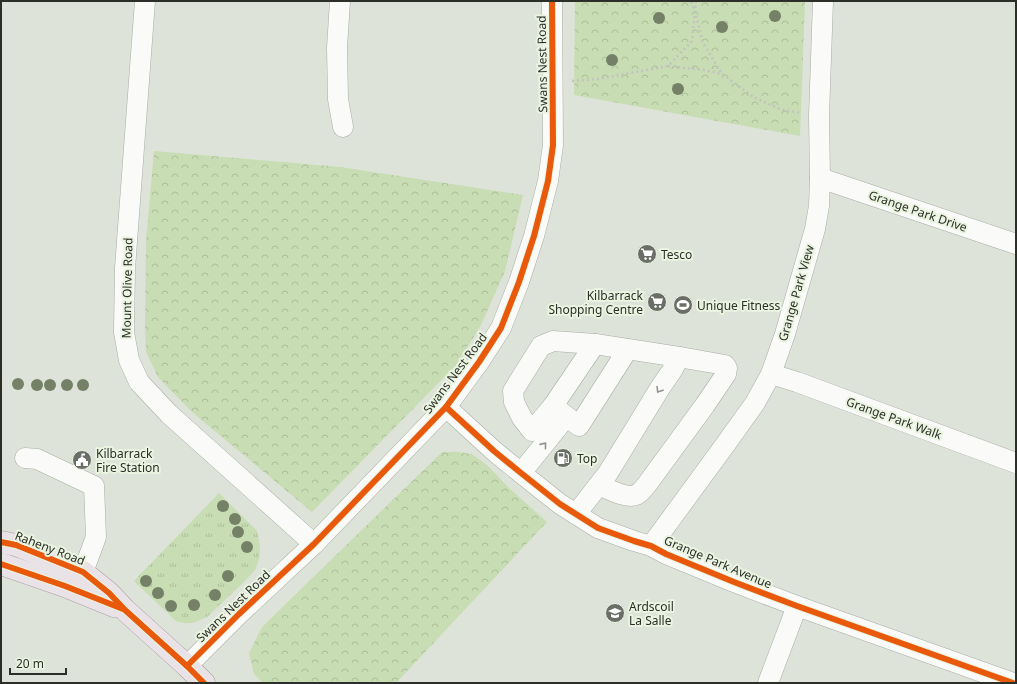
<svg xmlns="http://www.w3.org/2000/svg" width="1017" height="684" viewBox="0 0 1017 684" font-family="'Noto Sans',sans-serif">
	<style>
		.grass { fill: url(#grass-tufts) }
		.park { fill: url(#park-crowns) }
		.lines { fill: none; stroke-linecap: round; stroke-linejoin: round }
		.minor-casing { stroke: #a8ada5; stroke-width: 21 }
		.major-casing { stroke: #aa9fa4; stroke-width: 23 }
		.path { stroke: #c2c3bf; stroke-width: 2.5; stroke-dasharray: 2 3; stroke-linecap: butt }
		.minor { stroke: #fafbf9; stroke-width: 20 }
		.major { stroke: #e9e2e6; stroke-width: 22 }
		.cycleway-casing { stroke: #eaf4e1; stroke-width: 8 }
		.cycleway { stroke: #e8590c; stroke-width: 6 }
		.tree { fill: #758167 }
		.oneway { stroke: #939590 }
		.labels { text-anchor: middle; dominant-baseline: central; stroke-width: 4; stroke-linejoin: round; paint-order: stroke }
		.street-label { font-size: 12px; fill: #2c2f28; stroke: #eaf4e1 }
		.poi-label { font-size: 12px; fill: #2c2f28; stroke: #eaf4e1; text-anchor: start }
	</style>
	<defs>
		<pattern id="grass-tufts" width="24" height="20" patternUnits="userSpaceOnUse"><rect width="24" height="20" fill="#c8ddb3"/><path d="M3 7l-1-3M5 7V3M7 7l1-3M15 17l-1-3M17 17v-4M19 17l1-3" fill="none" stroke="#acbe9a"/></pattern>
		<pattern id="park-crowns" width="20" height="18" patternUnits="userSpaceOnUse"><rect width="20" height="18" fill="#c8ddb3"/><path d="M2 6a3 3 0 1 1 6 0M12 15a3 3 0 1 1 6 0" fill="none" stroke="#acbe9a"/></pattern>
	</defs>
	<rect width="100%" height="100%" fill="#dde3d8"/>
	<polygon class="grass" points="219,493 257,531 260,546 259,559 255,570 244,582 207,617 193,623 183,623 176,621 134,581"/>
	<g class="park">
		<polygon points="575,1 805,1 800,136 574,95"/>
		<polygon points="154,151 340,167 523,195 505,271 481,325 456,365 312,512 192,412 158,377 146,352 145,327 146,241"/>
		<polygon points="442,452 457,452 472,454 488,466 508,487 547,522 396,683 263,683 254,674 249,653 262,627"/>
	</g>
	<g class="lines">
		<g class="minor-casing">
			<g id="minor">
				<polyline points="145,1 125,268 124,332 129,360 139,382 169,414 314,544"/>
				<polyline points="340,1 337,48 338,99 343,127"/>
				<polyline points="820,178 1016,244"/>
				<polyline points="595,344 553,406 579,426 628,349"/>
				<polyline points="771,374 797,382 1016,463"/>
				<path d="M553,406L532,431L522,418L514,402L513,391L541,346L553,341L595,344L679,357L725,365L727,368L726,374L705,405L648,483C645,487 640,493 636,495C626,499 608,489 599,485"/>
				<polyline points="446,407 494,451 521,473 560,504 598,528 634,541 651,546 666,554 734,582 797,606 1013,683"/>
				<polyline points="25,458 37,459 94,486 96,537 83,572"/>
				<polyline points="521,473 566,417"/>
				<polyline points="576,514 608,473 660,388 673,369 679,357"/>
				<polyline points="651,546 725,445 755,403 771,374 785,334 815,229 819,206 820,178 819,116 823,1"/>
				<polyline points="187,666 239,614 314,544 446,407 479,362 501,328 519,282 534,236 548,181 553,145 552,1"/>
				<polyline points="768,683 797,606"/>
			</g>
		</g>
		<g class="major-casing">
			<g id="major">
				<polyline points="1,542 16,545 83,572 109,593 125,610 187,666 204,683"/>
				<polyline points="1,564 65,586 114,606"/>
			</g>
		</g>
		<g class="path">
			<polyline points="696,1 695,11 703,43 722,74 755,98 780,109 801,113"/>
			<polyline points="668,66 704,70 722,74"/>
			<polyline points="572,81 598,79 668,66 692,41 695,11 691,1"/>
		</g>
		<use href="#minor" class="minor"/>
		<use href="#major" class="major"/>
		<g class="cycleway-casing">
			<g id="cycleway">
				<polyline points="446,407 494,451 521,473 560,504 598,528 634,541 651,546 666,554 734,582 797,606 1013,683"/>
				<polyline points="1,542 16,545 83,572 109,593 125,610 187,666 204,683"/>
				<polyline points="1,564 65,586 123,609"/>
				<polyline points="187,666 239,614 314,544 446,407 479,362 501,328 519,282 534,236 548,181 553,145 552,1"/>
			</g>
		</g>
		<use href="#cycleway" class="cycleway"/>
	</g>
	<g class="tree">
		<circle cx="775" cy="16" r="6"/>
		<circle cx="659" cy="18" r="6"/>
		<circle cx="722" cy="27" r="6"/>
		<circle cx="612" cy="60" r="6"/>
		<circle cx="678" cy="89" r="6"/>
		<circle cx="18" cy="384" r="6"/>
		<circle cx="37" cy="385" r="6"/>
		<circle cx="50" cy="385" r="6"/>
		<circle cx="67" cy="385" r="6"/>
		<circle cx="83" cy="385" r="6"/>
		<circle cx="223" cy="506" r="6"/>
		<circle cx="235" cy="519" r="6"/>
		<circle cx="238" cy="532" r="6"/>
		<circle cx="247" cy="547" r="6"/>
		<circle cx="228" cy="576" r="6"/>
		<circle cx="146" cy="581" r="6"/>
		<circle cx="158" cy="593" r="6"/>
		<circle cx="215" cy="595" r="6"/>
		<circle cx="194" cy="605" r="6"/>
		<circle cx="171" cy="606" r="6"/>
	</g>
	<defs><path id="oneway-chevron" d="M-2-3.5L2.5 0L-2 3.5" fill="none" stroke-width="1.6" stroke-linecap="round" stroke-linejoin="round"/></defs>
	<g class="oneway">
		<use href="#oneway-chevron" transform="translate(659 390) rotate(122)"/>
		<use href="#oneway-chevron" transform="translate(544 445) rotate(-51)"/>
	</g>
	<defs>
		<g id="supermarket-disc" transform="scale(1)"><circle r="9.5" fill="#6a6e66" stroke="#eaf4e1"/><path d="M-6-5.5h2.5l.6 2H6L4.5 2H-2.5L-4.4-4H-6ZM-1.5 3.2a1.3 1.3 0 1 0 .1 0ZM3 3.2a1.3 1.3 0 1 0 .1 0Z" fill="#fff"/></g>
		<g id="stadium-disc" transform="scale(1)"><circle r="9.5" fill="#6a6e66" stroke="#eaf4e1"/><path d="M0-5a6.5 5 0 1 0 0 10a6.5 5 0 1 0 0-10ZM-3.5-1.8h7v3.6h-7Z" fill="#fff"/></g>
		<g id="fuel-disc" transform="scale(1)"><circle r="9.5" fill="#6a6e66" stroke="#eaf4e1"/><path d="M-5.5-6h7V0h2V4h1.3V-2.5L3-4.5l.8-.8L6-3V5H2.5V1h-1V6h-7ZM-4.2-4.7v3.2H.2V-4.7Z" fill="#fff"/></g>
		<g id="civic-disc" transform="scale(1)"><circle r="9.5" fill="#6a6e66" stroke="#eaf4e1"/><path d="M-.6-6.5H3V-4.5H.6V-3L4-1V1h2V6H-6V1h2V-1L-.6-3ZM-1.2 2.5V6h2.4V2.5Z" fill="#fff"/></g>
		<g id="school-disc" transform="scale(1)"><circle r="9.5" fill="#6a6e66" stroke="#eaf4e1"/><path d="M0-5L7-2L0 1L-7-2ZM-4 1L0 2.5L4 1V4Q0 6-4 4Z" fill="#fff"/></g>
	</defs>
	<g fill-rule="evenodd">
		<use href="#supermarket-disc" x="647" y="254"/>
		<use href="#supermarket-disc" x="657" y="302"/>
		<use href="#stadium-disc" x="683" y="305"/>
		<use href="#fuel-disc" x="563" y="458"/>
		<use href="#civic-disc" x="82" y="460"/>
		<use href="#school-disc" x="615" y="613"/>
	</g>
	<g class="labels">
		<g class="street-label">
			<text transform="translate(542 64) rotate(-91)">Swans Nest Road</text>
			<text transform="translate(918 211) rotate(19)">Grange Park Drive</text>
			<text transform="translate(127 288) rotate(-89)">Mount Olive Road</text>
			<text transform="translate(796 293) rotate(-74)">Grange Park View</text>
			<text transform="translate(455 373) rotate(-53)">Swans Nest Road</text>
			<text transform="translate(894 418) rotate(20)">Grange Park Walk</text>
			<text transform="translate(50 548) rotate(21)">Raheny Road</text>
			<text transform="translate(718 562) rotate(23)">Grange Park Avenue</text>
			<text transform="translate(233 606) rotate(-44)">Swans Nest Road</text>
		</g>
		<g class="poi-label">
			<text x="661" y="254">Tesco</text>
			<text x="643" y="295" text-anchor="end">Kilbarrack<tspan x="643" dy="14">Shopping Centre</tspan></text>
			<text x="697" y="305">Unique Fitness</text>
			<text x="96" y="453">Kilbarrack<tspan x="96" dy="14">Fire Station</tspan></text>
			<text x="577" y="458">Top</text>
			<text x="629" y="606">Ardscoil<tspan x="629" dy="14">La Salle</tspan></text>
		</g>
	</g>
	<rect width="1017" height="684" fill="none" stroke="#2c2f28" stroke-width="4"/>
	<path d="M10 668v6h56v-6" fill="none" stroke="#2c2f28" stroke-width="2"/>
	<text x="16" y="668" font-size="12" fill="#2c2f28" stroke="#eaf4e1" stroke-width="3" paint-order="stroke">20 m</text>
</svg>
